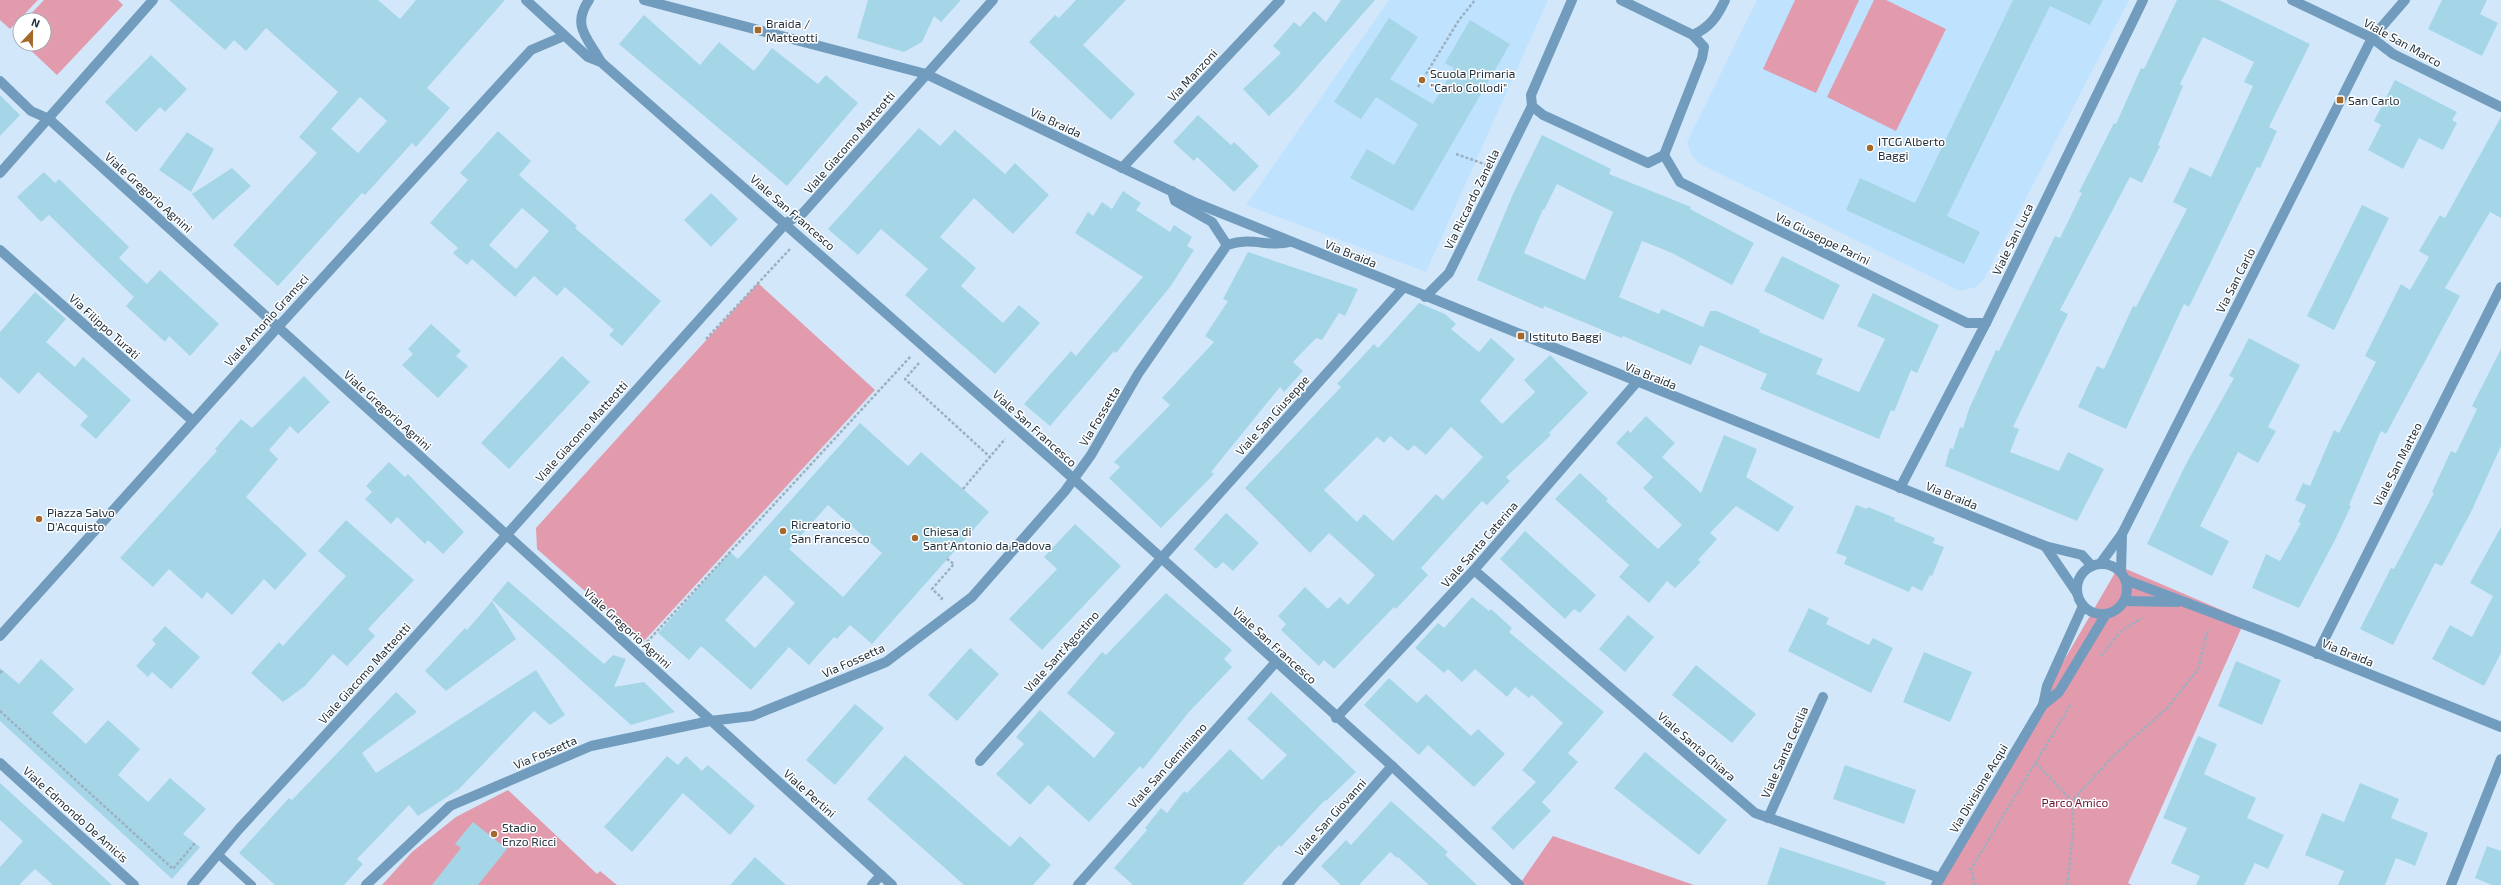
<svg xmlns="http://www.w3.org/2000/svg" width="2501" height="885" viewBox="0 0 2501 885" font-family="'Exo 2',sans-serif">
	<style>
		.built { fill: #bfe2fe }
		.green { fill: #e29aad }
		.building { fill: #a5d6e8; fill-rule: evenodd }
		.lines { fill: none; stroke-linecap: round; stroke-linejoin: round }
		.path { stroke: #9cb0c0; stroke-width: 2.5; stroke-dasharray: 3 2; stroke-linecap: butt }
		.lane { stroke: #729cbd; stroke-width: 8 }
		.street { stroke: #729cbd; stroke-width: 10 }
		.poi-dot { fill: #a5682b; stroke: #fff; stroke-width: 1.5 }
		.labels { text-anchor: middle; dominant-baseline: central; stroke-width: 3; stroke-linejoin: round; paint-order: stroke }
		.poi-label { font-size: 12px; fill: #23323e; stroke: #fff; text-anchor: start }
		.street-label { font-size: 12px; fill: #23323e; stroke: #fff }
		.park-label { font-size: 12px; fill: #681435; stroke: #fff }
	</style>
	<rect width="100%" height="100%" fill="#d2e8fa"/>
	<g class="built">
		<polygon points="1389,0 1548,0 1426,272 1246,205"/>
		<polygon points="1757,0 2129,0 1984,279 1976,287 1960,291 1698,163 1691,154 1687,142"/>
	</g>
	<g class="green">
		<polygon points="0,0 38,0 10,29 0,20"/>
		<polygon points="44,0 118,0 123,5 57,75 24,44 44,44 44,20 25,20"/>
		<polygon points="1795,0 1859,0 1816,93 1763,69"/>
		<polygon points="1874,0 1886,0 1946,29 1896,131 1827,97"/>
		<polygon points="758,283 875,390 643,642 537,549 536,528"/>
		<polygon points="2119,566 2245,620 2128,883 2132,885 1933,885"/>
		<polygon points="508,790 597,874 600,871 617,885 382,885 412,852 456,817"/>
		<polygon points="1553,836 1694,885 1519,885"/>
	</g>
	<g class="building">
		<path d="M169,0H378L400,19L416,0H505L427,88L450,108L416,147L412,143L365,195L362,193L278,286L233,245L317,153L299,137L338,92L266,28L246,51L234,40L225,50ZM360,97L387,121L358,153L331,129Z"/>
		<polygon points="868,0 961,0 941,22 934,16 922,42 904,52 857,38"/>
		<polygon points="1076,0 1126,0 1083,45 1135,94 1111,120 1029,42 1055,15 1059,18"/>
		<polygon points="1341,0 1375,0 1293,93 1269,116 1243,89 1281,53 1273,46 1294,22 1300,27 1314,11 1326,22"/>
		<polygon points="2013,0 2103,0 2090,25 2050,6 1947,216 1980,232 1964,264 1846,210 1860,178 1915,203"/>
		<polygon points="2177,0 2219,0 2310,44 2269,127 2277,131 2260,168 2257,167 2189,307 2184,304 2126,429 2078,407 2097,366 2104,369 2133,306 2136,307 2187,209 2173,202 2190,167 2211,177 2253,86 2244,82 2254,62 2203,37 2180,84 2183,86 2158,145 2160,146 2142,183 2130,177 2060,310 2068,314 2013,427 2019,429 2010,452 2059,471 2068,452 2104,469 2077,521 1945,466 1950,448 1953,449 1960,427 1963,428 1969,409 1996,350 1999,351 2055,236 2060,238 2082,193 2079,192 2114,123 2116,124 2141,68 2144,69"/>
		<polygon points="2442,0 2487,0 2480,14 2498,23 2482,56 2428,29"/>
		<polygon points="644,15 700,65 719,42 754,71 772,48 818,84 826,75 858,103 787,186 619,44"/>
		<polygon points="1389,18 1418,37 1390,79 1433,104 1454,68 1445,63 1470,20 1510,44 1413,211 1350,178 1367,149 1394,165 1418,124 1376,97 1361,119 1334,102"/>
		<polygon points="151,55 187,89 165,112 160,107 136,132 105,102"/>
		<polygon points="2395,80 2457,112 2452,120 2457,123 2443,150 2419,138 2403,169 2368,150 2381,125 2374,121"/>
		<polygon points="0,95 20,115 0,136"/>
		<polygon points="1198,115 1231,145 1234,142 1259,166 1234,192 1197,157 1194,161 1173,142"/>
		<polygon points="2501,117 2501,218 2490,212 2445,288 2460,296 2386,434 2381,431 2349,505 2351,506 2335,540 2299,608 2252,588 2266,554 2280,561 2301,523 2298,522 2306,505 2295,500 2303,483 2310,486 2334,430 2339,433 2376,362 2365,356 2401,284 2410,290 2429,257 2419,251 2440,215 2445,218"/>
		<polygon points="919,128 940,146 955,130 1005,174 1015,163 1049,195 1013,234 974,198 940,237 976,268 961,286 1003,323 1019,305 1040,323 995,374 905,295 928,269 881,229 858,255 828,229"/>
		<path d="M498,131L531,161L519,175L577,226L575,228L661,301L622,346L609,335L614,330L565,287L557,296L534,276L515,297L472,259L467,265L453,253L458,248L430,223L468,180L460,173ZM522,208L549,231L516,269L489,245Z"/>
		<polygon points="187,132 214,149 191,192 159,170"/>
		<path d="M1542,135L1611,169L1609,174L1691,207L1690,209L1754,243L1732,285L1672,253L1642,241L1619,297L1659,314L1662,309L1703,327L1710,311H1717L1760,330L1759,332L1823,359L1816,374L1859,392L1885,339L1857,326L1873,293L1939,325L1917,373L1911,370L1894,412L1891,410L1879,439L1760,389L1767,374L1700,345L1691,365L1623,336L1622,338L1544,306L1543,309L1477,280L1513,194ZM1557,184L1613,212L1585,280L1524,253L1543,209L1544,210Z"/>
		<polygon points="232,168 251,186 213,220 192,194"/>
		<polygon points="44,172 55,183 59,179 129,247 119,258 147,284 160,270 219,324 190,356 169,336 165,342 126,306 134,297 49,215 41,222 17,197"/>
		<polygon points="1123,191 1141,203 1136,210 1170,232 1174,225 1192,237 1187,246 1194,250 1170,287 1116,353 1114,351 1050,426 1024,404 1071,351 1076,356 1143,277 1075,233 1088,212 1093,216 1102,202 1112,209"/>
		<polygon points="711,193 738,219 711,247 684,220"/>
		<polygon points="2362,205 2389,218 2334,330 2307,316"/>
		<polygon points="1248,252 1358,289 1345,316 1339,313 1322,340 1316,338 1293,362 1303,371 1284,392 1280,387 1211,472 1214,474 1161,528 1109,478 1120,467 1114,462 1170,405 1162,398 1214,342 1205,336 1228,301 1223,299"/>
		<polygon points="1782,256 1840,285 1823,320 1764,291"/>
		<polygon points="35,292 66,319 46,342 75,367 83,357 131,400 96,439 80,425 88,416 38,372 19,394 0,377 0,332"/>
		<path d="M1419,303L1445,314L1456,324L1451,329L1479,352L1491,338L1515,359L1480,401L1502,424L1535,392L1524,380L1550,355L1588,393L1549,433L1551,435L1506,477L1510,481L1487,505L1482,501L1421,568L1428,575L1396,609L1394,607L1334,669L1324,660L1319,666L1281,630L1286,624L1278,616L1305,587L1328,609L1340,597L1348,605L1375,575L1329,533L1310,553L1245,488L1341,387L1337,384L1374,344L1378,348ZM1451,427L1483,457L1443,500L1436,494L1393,541L1364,514L1357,522L1324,490L1377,437L1384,443L1390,436L1408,451L1414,445L1426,455Z"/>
		<polygon points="431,324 461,351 456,356 468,366 438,398 402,365 413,354 408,349"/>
		<polygon points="2249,338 2300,365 2268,427 2276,431 2258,463 2238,452 2200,526 2229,541 2212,576 2147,544 2186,464 2234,378 2229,376"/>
		<polygon points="2501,349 2501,446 2472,510 2442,566 2435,563 2393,645 2360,629 2391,568 2394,569 2434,493 2432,492 2451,451 2456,453 2477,409 2472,406"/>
		<polygon points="562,356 590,382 509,469 481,443"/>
		<polygon points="304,376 330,402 298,434 290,426 269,450 278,459 246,497 307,554 275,590 264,579 232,615 207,592 202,599 169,569 153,587 120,558 217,451 215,449 241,419 252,428"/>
		<polygon points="1646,416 1675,443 1662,457 1701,493 1724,435 1757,449 1746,477 1794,507 1778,532 1736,506 1710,533 1717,539 1698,560 1701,562 1675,588 1667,581 1649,603 1619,577 1629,565 1555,499 1580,473 1608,499 1606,501 1658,549 1682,525 1643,488 1653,477 1616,443 1628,430 1630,433"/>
		<path d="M860,423L908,466L921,452L989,512L872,644L850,625L837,639L834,637L809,665L789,647L751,690L701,646L689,660L658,633L730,552L738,559ZM828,505L882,553L843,597L789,549ZM765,575L795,603L755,648L725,620Z"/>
		<polygon points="389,462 405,477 408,474 464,532 443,554 428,540 425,544 397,517 391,524 365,499 372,492 366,486"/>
		<polygon points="1856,505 1867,509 1868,507 1895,518 1894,521 1935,538 1933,543 1944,547 1932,576 1930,575 1922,591 1912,586 1909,592 1844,564 1847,557 1836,553"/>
		<polygon points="1226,513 1259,543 1233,571 1223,562 1216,569 1194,549"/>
		<polygon points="346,520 414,580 368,629 375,636 347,666 333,654 305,686 283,702 251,673 279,642 283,646 346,576 318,551"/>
		<polygon points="1075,524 1121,566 1042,650 1009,619 1057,569 1044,557"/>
		<polygon points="2501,527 2501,653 2484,686 2432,659 2450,625 2472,637 2493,596 2470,583"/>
		<polygon points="1525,531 1596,595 1580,613 1574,609 1565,619 1500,559"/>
		<polygon points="508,581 604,664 613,655 626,659 614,687 644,682 675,712 631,725 492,600"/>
		<polygon points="1166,593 1232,650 1224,659 1232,667 1189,712 1143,769 1140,766 1089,822 1048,785 1030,805 996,774 1024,744 1016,737 1040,710 1094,758 1115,733 1067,693 1102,652 1106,655"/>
		<polygon points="1472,597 1489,611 1491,609 1512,628 1509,632 1604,712 1568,753 1578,762 1542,802 1551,811 1513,850 1491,828 1536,782 1522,770 1563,723 1532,695 1529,698 1515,687 1507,697 1475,669 1462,682 1448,669 1444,673 1415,648 1438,623 1444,628"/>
		<polygon points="492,601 516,639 446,691 425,671 465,628 467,630"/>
		<polygon points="1809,608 1829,618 1826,624 1869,645 1873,638 1893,648 1871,693 1788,651"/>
		<polygon points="1628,615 1654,637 1625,672 1599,649"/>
		<polygon points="165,626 200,657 171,689 152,672 148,677 136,666 156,644 152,640"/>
		<polygon points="970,648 999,674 957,721 928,695"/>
		<polygon points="1924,652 1972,672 1950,722 1903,702"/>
		<polygon points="41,659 74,689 52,713 86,744 108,720 140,749 118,775 148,802 170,778 206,809 183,834 200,847 172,879 0,721 0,668 19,684"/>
		<polygon points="2236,661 2281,680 2262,725 2218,706"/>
		<polygon points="1696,665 1756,714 1732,743 1672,695"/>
		<polygon points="536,670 565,715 550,725 534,711 459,789 418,816 409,805 357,859 363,864 344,885 275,885 239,853 289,798 292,800 396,692 417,712 362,753 376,773"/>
		<polygon points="1389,678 1417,703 1426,694 1471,736 1478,729 1505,754 1474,787 1428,745 1419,755 1364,705"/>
		<polygon points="1271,692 1356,772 1326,801 1325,800 1281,847 1279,845 1242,885 1133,885 1114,868 1147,830 1145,828 1161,808 1167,813 1184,791 1187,793 1230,749 1262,780 1287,755 1247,719"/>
		<polygon points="855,704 884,728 835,785 806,760"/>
		<polygon points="2198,736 2217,744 2204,774 2256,798 2247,818 2284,835 2268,869 2255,863 2244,885 2196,885 2200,876 2171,863 2187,828 2163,818"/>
		<polygon points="1645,752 1727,820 1699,855 1614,788"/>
		<polygon points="905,755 1010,847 1020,836 1051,865 1033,885 964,885 867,799"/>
		<polygon points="667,756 678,765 686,756 702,771 708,765 755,806 730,835 683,793 632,852 604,827"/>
		<polygon points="1845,765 1916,790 1904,824 1833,799"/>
		<polygon points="0,783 112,885 53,885 35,869 19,885 0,885 0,867 23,841 0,820"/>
		<polygon points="2360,783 2399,799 2391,818 2428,833 2415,866 2396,858 2385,885 2338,885 2344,871 2305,855 2322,813 2344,822"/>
		<polygon points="1391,801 1448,852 1445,855 1477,885 1429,885 1398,857 1397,858 1390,852 1359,885 1341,885 1321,866 1346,840 1351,845"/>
		<polygon points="473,822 507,849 478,885 432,885 461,848 455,844"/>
		<polygon points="2487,846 2501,851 2501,885 2492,885 2475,878"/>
		<polygon points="1780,847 1886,882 1885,885 1767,885"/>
		<polygon points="755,857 786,885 730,885"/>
	</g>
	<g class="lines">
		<g class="path">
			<polyline points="1418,87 1459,20 1475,0"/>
			<polyline points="1456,154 1487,165"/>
			<polyline points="706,339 790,249"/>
			<polyline points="919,363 905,379 990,457"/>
			<polyline points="963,489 1005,439"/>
			<polyline points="941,600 942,598 932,589 954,564 947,559"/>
			<polyline points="647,642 911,356"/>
			<polyline points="2101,656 2121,631 2142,618"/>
			<polyline points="0,673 3,670"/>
			<polyline points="0,711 173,869 195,843"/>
			<polyline points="2036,763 2072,801 2113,756 2168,707 2198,669 2208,629"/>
			<polyline points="1975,885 1971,869 2071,704"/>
			<polyline points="2067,885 2073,834 2072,801"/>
		</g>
		<polyline class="lane" points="218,854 252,885"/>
		<g class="street">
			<polyline points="526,0 588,57 601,62 1057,464 1392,766 1519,885"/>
			<path d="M589,0C571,26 588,38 601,62"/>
			<polyline points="644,0 926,74 1196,203 2045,546 2082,555 2092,566"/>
			<polyline points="1572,0 1531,95 1532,106 1543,115 1648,163 1664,155 1702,58 1704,47 1693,35 1621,0"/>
			<polyline points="2292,0 2372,38 2393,54 2501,107"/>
			<path d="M1693,35C1710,27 1717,17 1725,0"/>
			<polyline points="0,81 31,111 49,119 892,885"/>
			<polyline points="1664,155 1680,182 1967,323 1986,323"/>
			<polyline points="1122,168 1280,0"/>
			<polyline points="0,173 153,0"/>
			<polyline points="1172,191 1175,201 1212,222 1227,245"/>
			<polyline points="0,250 193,421"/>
			<polyline points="1425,297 1449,273 1532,106"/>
			<polyline points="1900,488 1986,323 2143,0"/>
			<polyline points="2045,546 2077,593"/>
			<circle cx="2102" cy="589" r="25"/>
			<polyline points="2100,564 2122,534 2372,38 2405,0"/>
			<polyline points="1474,570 1755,813 1940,878"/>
			<polyline points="2121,572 2122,534"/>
			<polyline points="2126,580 2277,637 2501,727"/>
			<polyline points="2124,601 2178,602"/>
			<polyline points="0,636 278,327 531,50 564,36"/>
			<polyline points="2317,654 2501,287"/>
			<polyline points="2043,705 2059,692 2106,614"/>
			<polyline points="1336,718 1474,570 1636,383"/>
			<polyline points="980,761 1403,288"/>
			<polyline points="0,763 134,885"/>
			<polyline points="1768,818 1823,697"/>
			<polyline points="192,885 239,829 389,666 786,223 803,213 993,0"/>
			<path d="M366,885L450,806L591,746L710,721L752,716L886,662L972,597L1065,491L1091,455L1138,374L1227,245C1253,236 1268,248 1290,242"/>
			<polyline points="872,885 881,875"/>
			<polyline points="1078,885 1275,663"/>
			<polyline points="1287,885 1392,766"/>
			<polyline points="1936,885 2043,705 2047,686 2083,606"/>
			<polyline points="2451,885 2501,759"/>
		</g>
	</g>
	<g class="poi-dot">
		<rect x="754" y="26" width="8" height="8" rx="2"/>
		<circle cx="1422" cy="80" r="4"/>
		<rect x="2336" y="96" width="8" height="8" rx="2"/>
		<circle cx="1870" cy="148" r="4"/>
		<rect x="1517" y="332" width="8" height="8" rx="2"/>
		<circle cx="39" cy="519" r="4"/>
		<circle cx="783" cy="531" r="4"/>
		<circle cx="915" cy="538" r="4"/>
		<circle cx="494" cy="834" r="4"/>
	</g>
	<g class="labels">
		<g class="poi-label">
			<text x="766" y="23">Braida /<tspan x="766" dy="14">Matteotti</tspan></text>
			<text x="1430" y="73">Scuola Primaria<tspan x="1430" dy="14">"Carlo Collodi"</tspan></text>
			<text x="2348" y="100">San Carlo</text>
			<text x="1878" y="141">ITCG Alberto<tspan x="1878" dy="14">Baggi</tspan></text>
			<text x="1529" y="336">Istituto Baggi</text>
			<text x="47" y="512">Piazza Salvo<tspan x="47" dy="14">D'Acquisto</tspan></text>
			<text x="791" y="524">Ricreatorio<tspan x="791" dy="14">San Francesco</tspan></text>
			<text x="923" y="531">Chiesa di<tspan x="923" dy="14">Sant'Antonio da Padova</tspan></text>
			<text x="502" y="827">Stadio<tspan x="502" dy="14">Enzo Ricci</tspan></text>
		</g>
		<g class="street-label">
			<text transform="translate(2403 42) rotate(29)">Viale San Marco</text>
			<text transform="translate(1192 75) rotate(-47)">Via Manzoni</text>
			<text transform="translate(1056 122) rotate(25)">Via Braida</text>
			<text transform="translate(849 142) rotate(-49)">Viale Giacomo Matteotti</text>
			<text transform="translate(149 192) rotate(42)">Viale Gregorio Agnini</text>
			<text transform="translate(1471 199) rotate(-64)">Via Riccardo Zanella</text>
			<text transform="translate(793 212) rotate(41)">Viale San Francesco</text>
			<text transform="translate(1823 238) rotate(26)">Via Giuseppe Parini</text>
			<text transform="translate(2012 239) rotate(-64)">Viale San Luca</text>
			<text transform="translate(1351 253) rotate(22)">Via Braida</text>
			<text transform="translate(2235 280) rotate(-63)">Via San Carlo</text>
			<text transform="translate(266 320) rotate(-48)">Viale Antonio Gramsci</text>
			<text transform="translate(105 326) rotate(42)">Via Filippo Turati</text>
			<text transform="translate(1651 375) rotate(22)">Via Braida</text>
			<text transform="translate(388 410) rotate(42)">Viale Gregorio Agnini</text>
			<text transform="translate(1272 415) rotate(-48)">Viale San Giuseppe</text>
			<text transform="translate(1099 416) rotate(-59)">Via Fossetta</text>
			<text transform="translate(1035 428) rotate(42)">Viale San Francesco</text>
			<text transform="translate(581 431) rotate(-48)">Viale Giacomo Matteotti</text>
			<text transform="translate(2397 464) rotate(-63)">Viale San Matteo</text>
			<text transform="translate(1952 495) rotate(22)">Via Braida</text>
			<text transform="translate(1479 544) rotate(-49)">Viale Santa Caterina</text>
			<text transform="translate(628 628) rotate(42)">Viale Gregorio Agnini</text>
			<text transform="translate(1275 645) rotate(42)">Viale San Francesco</text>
			<text transform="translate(1061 651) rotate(-48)">Viale Sant'Agostino</text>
			<text transform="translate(2348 652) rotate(22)">Via Braida</text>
			<text transform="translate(853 660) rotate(-24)">Via Fossetta</text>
			<text transform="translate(364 673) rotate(-48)">Viale Giacomo Matteotti</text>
			<text transform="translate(1697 746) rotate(41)">Viale Santa Chiara</text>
			<text transform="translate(545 752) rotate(-23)">Via Fossetta</text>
			<text transform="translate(1784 752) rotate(-66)">Viale Santa Cecilia</text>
			<text transform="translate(1167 765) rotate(-48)">Viale San Geminiano</text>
			<text transform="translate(1978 788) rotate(-59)">Via Divisione Acqui</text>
			<text transform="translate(810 793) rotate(42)">Viale Pertini</text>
			<text transform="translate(76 814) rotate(42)">Viale Edmondo De Amicis</text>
			<text transform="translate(1330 817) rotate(-48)">Viale San Giovanni</text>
		</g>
		<g class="park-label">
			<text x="2075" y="802">Parco Amico</text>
		</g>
	</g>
	<g transform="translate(32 32) rotate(22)"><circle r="19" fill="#ffffff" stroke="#a7adb2"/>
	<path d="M0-3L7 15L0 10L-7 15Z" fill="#a5682b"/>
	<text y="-6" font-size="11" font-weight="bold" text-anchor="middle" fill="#23323e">N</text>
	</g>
</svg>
